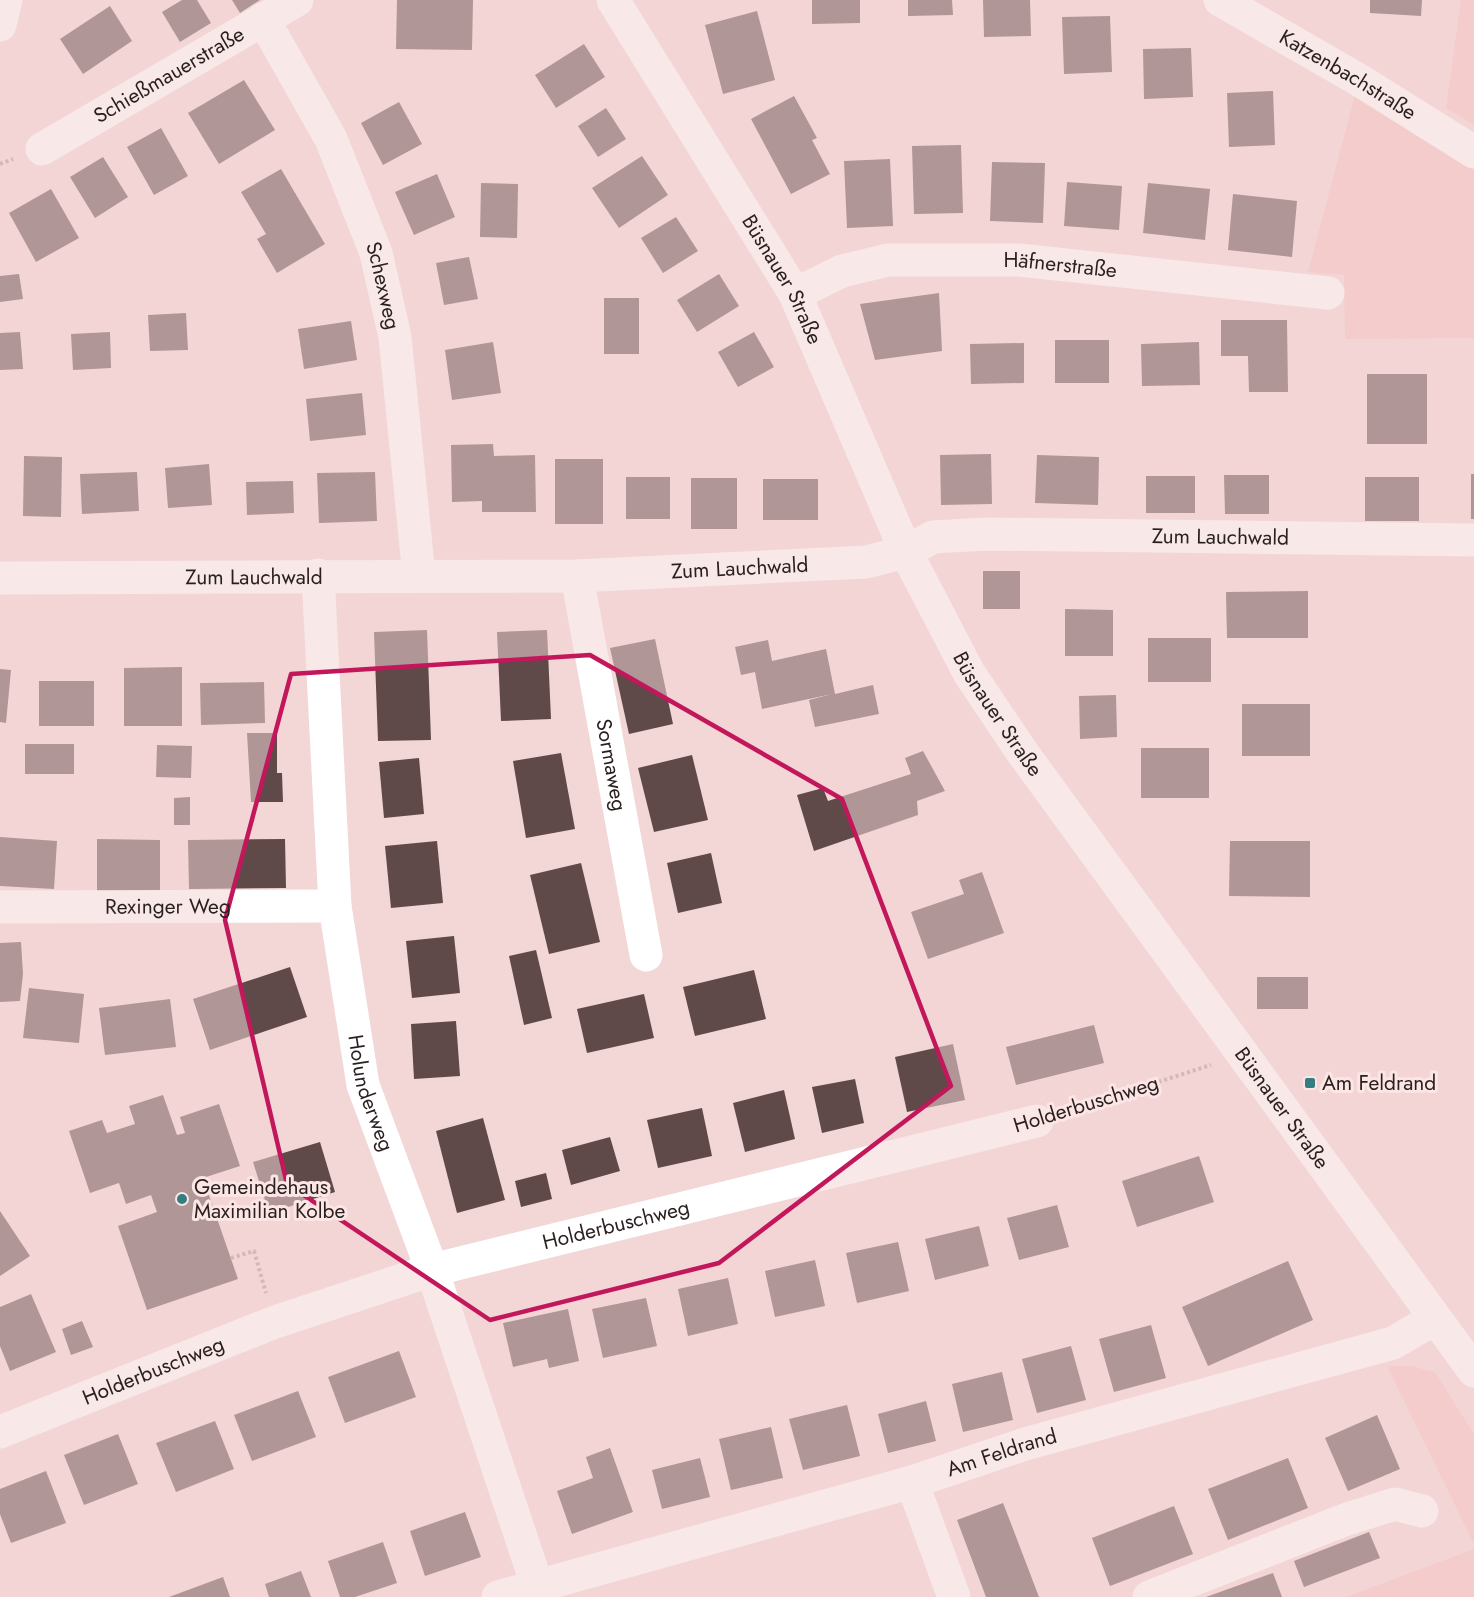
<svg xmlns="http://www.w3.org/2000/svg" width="1474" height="1597" viewBox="0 0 1474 1597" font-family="Jost,sans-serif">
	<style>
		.green { fill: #f5c1c1 }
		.building { fill: #604949 }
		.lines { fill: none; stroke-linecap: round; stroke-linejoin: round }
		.path { stroke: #ad9696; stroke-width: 4; stroke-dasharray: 3 3; stroke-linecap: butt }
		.minor { stroke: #fff; stroke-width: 33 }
		.marked { fill: none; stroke: #c2185b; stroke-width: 4.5; stroke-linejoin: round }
		.poi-dot { fill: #347d80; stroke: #fce5e5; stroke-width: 2 }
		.labels { text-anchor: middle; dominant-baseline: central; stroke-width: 6; stroke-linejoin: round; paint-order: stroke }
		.street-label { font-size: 21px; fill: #2a1f1f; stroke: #fce5e5 }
		.poi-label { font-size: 21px; fill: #2a1f1f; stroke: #fce5e5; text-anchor: start }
	</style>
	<rect width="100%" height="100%" fill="#f3d6d6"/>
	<g class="green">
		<polygon points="1461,0 1474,0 1474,125 1446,108"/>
		<polygon points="1359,80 1474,152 1474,338 1345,339 1344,275 1308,272"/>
		<polygon points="1387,1366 1411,1366 1435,1372 1474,1434 1474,1544"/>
		<polygon points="1474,1549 1474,1597 1346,1597"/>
	</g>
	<g class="building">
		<polygon points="182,0 197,0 211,23 180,42 162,12"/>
		<polygon points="232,0 260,0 240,13"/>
		<polygon points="397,0 473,0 472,50 396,49"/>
		<polygon points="812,0 860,0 860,23 812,24"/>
		<polygon points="908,0 952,0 953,15 908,16"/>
		<polygon points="983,0 1030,0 1031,36 984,37"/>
		<polygon points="1370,0 1422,0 1421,16 1370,13"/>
		<polygon points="110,6 132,41 83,74 60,39"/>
		<polygon points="757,11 775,80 723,94 705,25"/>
		<polygon points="1110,16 1112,72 1064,74 1062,17"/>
		<polygon points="584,44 605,77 556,108 535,75"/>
		<polygon points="1191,48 1193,97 1144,99 1143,49"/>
		<polygon points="244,80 275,130 219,164 188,113"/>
		<polygon points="1273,91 1275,145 1229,147 1227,93"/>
		<polygon points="794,96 817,138 812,140 830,174 791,194 751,119"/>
		<polygon points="399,102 422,144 383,165 361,123"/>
		<polygon points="606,108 626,139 598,157 578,126"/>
		<polygon points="161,128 188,176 154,195 127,147"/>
		<polygon points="961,145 963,213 914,214 912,146"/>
		<polygon points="642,156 668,195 619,228 592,188"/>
		<polygon points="103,157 128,197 95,218 70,177"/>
		<polygon points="890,159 893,226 847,228 844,161"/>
		<polygon points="992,162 1045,163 1043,223 990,221"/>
		<polygon points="281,169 325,244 277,273 257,239 266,234 241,192"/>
		<polygon points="437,174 455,217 414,235 395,192"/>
		<polygon points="1067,182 1122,186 1119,230 1064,226"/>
		<polygon points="481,183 518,184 517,238 480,237"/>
		<polygon points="1148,183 1210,189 1205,240 1143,233"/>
		<polygon points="51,189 79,238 36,262 9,213"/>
		<polygon points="1233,194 1297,201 1292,257 1228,250"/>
		<polygon points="676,217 698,251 663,273 641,238"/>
		<polygon points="469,257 478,299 444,305 436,263"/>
		<polygon points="19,274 23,299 0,302 0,276"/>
		<polygon points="719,274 739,306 697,332 677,300"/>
		<polygon points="939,293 942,351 875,360 860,304"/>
		<rect x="604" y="298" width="35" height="56"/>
		<polygon points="186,313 188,350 150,351 148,315"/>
		<polygon points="1221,320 1287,320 1288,392 1249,392 1248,356 1221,356"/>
		<polygon points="351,321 357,360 304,369 298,329"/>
		<polygon points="20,332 23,369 0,370 0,333"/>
		<polygon points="110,332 111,368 73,370 71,334"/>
		<polygon points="754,332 774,367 738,387 718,352"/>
		<rect x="1055" y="340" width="54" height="43"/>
		<polygon points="493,342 501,393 452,400 445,350"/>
		<polygon points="1199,342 1200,385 1142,386 1141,344"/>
		<polygon points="1024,343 1024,383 971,384 970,344"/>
		<rect x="1367" y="374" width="60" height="70"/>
		<polygon points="362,393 366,435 310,441 306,399"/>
		<polygon points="493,444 494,456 535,455 536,512 482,512 482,501 452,502 451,445"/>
		<polygon points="991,454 992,504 941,505 940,455"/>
		<polygon points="1037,455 1099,457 1098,505 1035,503"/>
		<polygon points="24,456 62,457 61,517 23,516"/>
		<rect x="555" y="459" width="48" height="65"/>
		<polygon points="209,464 212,505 168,508 165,468"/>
		<polygon points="137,472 139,511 82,514 80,474"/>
		<polygon points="375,472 377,521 319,523 317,473"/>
		<rect x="1471" y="474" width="3" height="45"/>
		<polygon points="1224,475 1269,475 1269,514 1225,514"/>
		<rect x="1146" y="476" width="49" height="37"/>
		<rect x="626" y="477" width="44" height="42"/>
		<rect x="1365" y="477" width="54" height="44"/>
		<rect x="691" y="478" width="46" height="51"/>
		<rect x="763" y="479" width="55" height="41"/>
		<polygon points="293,481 294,513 247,515 246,482"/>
		<rect x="983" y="571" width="37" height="38"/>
		<polygon points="1308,591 1308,638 1227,638 1226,592"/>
		<polygon points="1065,609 1113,610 1113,656 1065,656"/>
		<polygon points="427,630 431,740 378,741 374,632"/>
		<polygon points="547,630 551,719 501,721 497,632"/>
		<rect x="1148" y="638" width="63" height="44"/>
		<polygon points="655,639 673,724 629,734 610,648"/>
		<polygon points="768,640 772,661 826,649 835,694 873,685 879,714 815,727 809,700 832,694 762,709 755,672 741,675 735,647"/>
		<polygon points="182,667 182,726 124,726 124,668"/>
		<polygon points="0,669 11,670 6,723 0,722"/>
		<rect x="39" y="681" width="55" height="45"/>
		<polygon points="264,682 265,723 201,725 200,683"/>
		<polygon points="1116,695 1117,737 1080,739 1079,696"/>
		<rect x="1242" y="704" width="68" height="52"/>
		<polygon points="247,733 277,733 277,773 282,773 283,802 251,802"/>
		<rect x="25" y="744" width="49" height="30"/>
		<polygon points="157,745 192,746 191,778 156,777"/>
		<rect x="1141" y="748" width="68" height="50"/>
		<polygon points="923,751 945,791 917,801 918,815 814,851 797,795 823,788 828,801 911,774 905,758"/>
		<polygon points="561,753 575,829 526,838 513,761"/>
		<polygon points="692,755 708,820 654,832 638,768"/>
		<polygon points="419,758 424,814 384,818 379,762"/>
		<polygon points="190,797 190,825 174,825 174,798"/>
		<polygon points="0,837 57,841 54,889 0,886"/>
		<polygon points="97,839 160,840 160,892 97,892"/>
		<polygon points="285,839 286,888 189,889 188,840"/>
		<polygon points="437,841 443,903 391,908 385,846"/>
		<polygon points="1230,841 1310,841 1310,897 1229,896"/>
		<polygon points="711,853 722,903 678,913 667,863"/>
		<polygon points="581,863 600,942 549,954 530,875"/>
		<polygon points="982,872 1004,933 928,959 911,912 964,894 959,880"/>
		<polygon points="454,936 460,993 412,998 406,941"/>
		<polygon points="21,942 23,974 20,1001 0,1002 0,943"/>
		<polygon points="536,950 552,1018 524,1025 509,956"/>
		<polygon points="290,967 307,1017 210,1050 193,999"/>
		<polygon points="754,970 766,1019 695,1036 683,987"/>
		<rect x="1257" y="977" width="51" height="32"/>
		<polygon points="29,988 84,994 79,1043 23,1038"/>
		<polygon points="644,994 654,1038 587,1053 577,1009"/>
		<polygon points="170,999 176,1047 105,1055 99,1008"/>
		<polygon points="456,1021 460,1076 414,1079 411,1024"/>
		<polygon points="1094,1025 1104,1063 1016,1085 1006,1047"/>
		<polygon points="953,1044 965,1100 907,1112 895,1057"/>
		<polygon points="855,1079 864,1123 822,1133 812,1087"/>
		<polygon points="784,1090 795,1139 745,1152 733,1103"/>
		<polygon points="163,1095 177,1135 185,1133 180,1117 219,1104 240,1166 203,1178 238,1279 147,1310 118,1226 157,1212 151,1195 126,1204 119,1183 90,1193 69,1131 102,1120 107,1133 135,1124 129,1106"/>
		<polygon points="702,1108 712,1156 658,1168 647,1120"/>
		<polygon points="483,1118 505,1200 457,1213 436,1131"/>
		<polygon points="610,1137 620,1171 571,1185 562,1150"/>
		<polygon points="320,1142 335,1192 269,1213 253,1162"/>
		<polygon points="1199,1156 1214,1202 1137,1227 1122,1181"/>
		<polygon points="546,1173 552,1199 521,1207 515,1181"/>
		<polygon points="1057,1205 1069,1247 1019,1260 1007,1218"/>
		<polygon points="0,1211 30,1256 0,1276"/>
		<polygon points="979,1226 989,1266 935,1280 925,1239"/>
		<polygon points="898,1242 909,1291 857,1303 846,1253"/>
		<polygon points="815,1260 825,1306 775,1317 765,1271"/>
		<polygon points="1288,1261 1313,1320 1208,1366 1182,1307"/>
		<polygon points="728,1278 738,1324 688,1336 678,1289"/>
		<polygon points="31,1294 56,1352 10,1371 0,1346 0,1307"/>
		<polygon points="646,1298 657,1346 603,1358 592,1309"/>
		<polygon points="568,1309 579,1361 549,1368 547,1359 513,1367 503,1323"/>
		<polygon points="82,1321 93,1347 71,1355 62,1329"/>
		<polygon points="1151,1325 1166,1378 1114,1392 1099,1339"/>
		<polygon points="1071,1346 1086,1400 1037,1413 1022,1359"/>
		<polygon points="399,1351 416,1397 345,1423 328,1377"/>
		<polygon points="1002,1372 1013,1420 963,1432 952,1384"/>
		<polygon points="298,1391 316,1437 252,1461 234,1415"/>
		<polygon points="926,1401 936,1441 888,1453 878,1414"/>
		<polygon points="847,1405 860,1456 803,1470 789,1419"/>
		<polygon points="1377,1415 1400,1469 1348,1491 1325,1438"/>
		<polygon points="215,1421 234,1469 176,1492 156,1443"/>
		<polygon points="771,1427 783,1478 731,1490 719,1439"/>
		<polygon points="118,1434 138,1484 84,1505 64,1455"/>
		<polygon points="610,1448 633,1512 572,1534 557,1491 593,1478 586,1457"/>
		<polygon points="700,1458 710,1497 662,1509 652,1470"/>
		<polygon points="1288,1458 1308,1508 1228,1540 1208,1489"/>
		<polygon points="46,1471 66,1523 11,1543 0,1514 0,1489"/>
		<polygon points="1003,1503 1015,1534 1039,1597 986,1597 957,1520"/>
		<polygon points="1174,1506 1193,1554 1110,1586 1092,1538"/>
		<polygon points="465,1512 481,1557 425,1576 410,1531"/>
		<polygon points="1369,1532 1380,1558 1304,1587 1294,1561"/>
		<polygon points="383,1542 397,1583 355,1597 340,1597 328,1561"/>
		<polygon points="301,1571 311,1597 269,1597 265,1584"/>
		<polygon points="1273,1573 1282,1597 1206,1597"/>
		<polygon points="223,1577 230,1597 169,1597"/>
	</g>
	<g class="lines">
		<g class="path">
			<polyline points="0,164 13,159"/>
			<polyline points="1067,1111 1211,1065"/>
			<polyline points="231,1258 254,1251 266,1293"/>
		</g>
		<g class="minor">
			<path id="s1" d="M613,0L795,294L906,552L969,673L1022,752L1474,1371"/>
			<path id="s2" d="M1220,0L1359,80L1474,152"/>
			<path id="s3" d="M263,19L331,139L376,253L395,337L419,576"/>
			<polyline points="0,25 6,0"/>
			<path id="s4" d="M42,149L297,0"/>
			<path id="s5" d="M795,294L842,271L888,260H1019L1328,293"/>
			<path id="s6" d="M318,575L335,906L363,1085L432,1270L537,1585"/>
			<path id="s7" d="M577,576L646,955"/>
			<path id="s8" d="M0,578L577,576L866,562L906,552L933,537L986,534L1474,540"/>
			<path id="s9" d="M0,907L335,906"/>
			<path id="s10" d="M0,1432L275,1322L432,1270L1037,1121"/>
			<polyline points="912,1482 954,1597"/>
			<path id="s11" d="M498,1597L912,1482L1025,1444L1393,1343L1434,1319"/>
			<polyline points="1149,1597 1347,1519 1395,1504 1422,1511"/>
		</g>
	</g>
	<path d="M0 0H1474V1597H0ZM590,655L842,799L951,1086L719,1263L490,1320L287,1184L225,920L291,674Z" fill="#f3d6d6" fill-opacity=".55" fill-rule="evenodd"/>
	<path class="marked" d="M590,655L842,799L951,1086L719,1263L490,1320L287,1184L225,920L291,674Z"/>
	<g class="poi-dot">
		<rect x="1304" y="1077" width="12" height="12" rx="3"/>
		<circle cx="182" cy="1199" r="6"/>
	</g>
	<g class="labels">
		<g class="street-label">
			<text stroke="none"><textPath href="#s4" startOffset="147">Schießmauerstraße</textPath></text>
			<text stroke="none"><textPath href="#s2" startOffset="148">Katzenbachstraße</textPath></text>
			<text stroke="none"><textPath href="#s5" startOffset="272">Häfnerstraße</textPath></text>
			<text stroke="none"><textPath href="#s1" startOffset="327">Büsnauer Straße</textPath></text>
			<text stroke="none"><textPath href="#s3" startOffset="294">Schexweg</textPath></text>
			<text stroke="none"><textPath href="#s8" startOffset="1226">Zum Lauchwald</textPath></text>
			<text stroke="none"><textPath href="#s8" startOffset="740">Zum Lauchwald</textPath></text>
			<text stroke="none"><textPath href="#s8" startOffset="254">Zum Lauchwald</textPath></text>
			<text stroke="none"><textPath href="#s1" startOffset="813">Büsnauer Straße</textPath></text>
			<text stroke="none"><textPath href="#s7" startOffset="192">Sormaweg</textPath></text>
			<text stroke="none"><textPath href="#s9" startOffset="168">Rexinger Weg</textPath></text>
			<text stroke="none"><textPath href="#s6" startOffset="522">Holunderweg</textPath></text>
			<text transform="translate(1086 1104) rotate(-17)">Holderbuschweg</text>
			<text stroke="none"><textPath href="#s1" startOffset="1299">Büsnauer Straße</textPath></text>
			<text stroke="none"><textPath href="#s10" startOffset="651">Holderbuschweg</textPath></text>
			<text stroke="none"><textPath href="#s10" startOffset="165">Holderbuschweg</textPath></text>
			<text stroke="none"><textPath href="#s11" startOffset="524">Am Feldrand</textPath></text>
		</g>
		<g class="poi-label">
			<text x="1322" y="1083">Am Feldrand</text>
			<text x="194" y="1187">Gemeindehaus<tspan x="194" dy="24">Maximilian Kolbe</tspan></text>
		</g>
	</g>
</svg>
